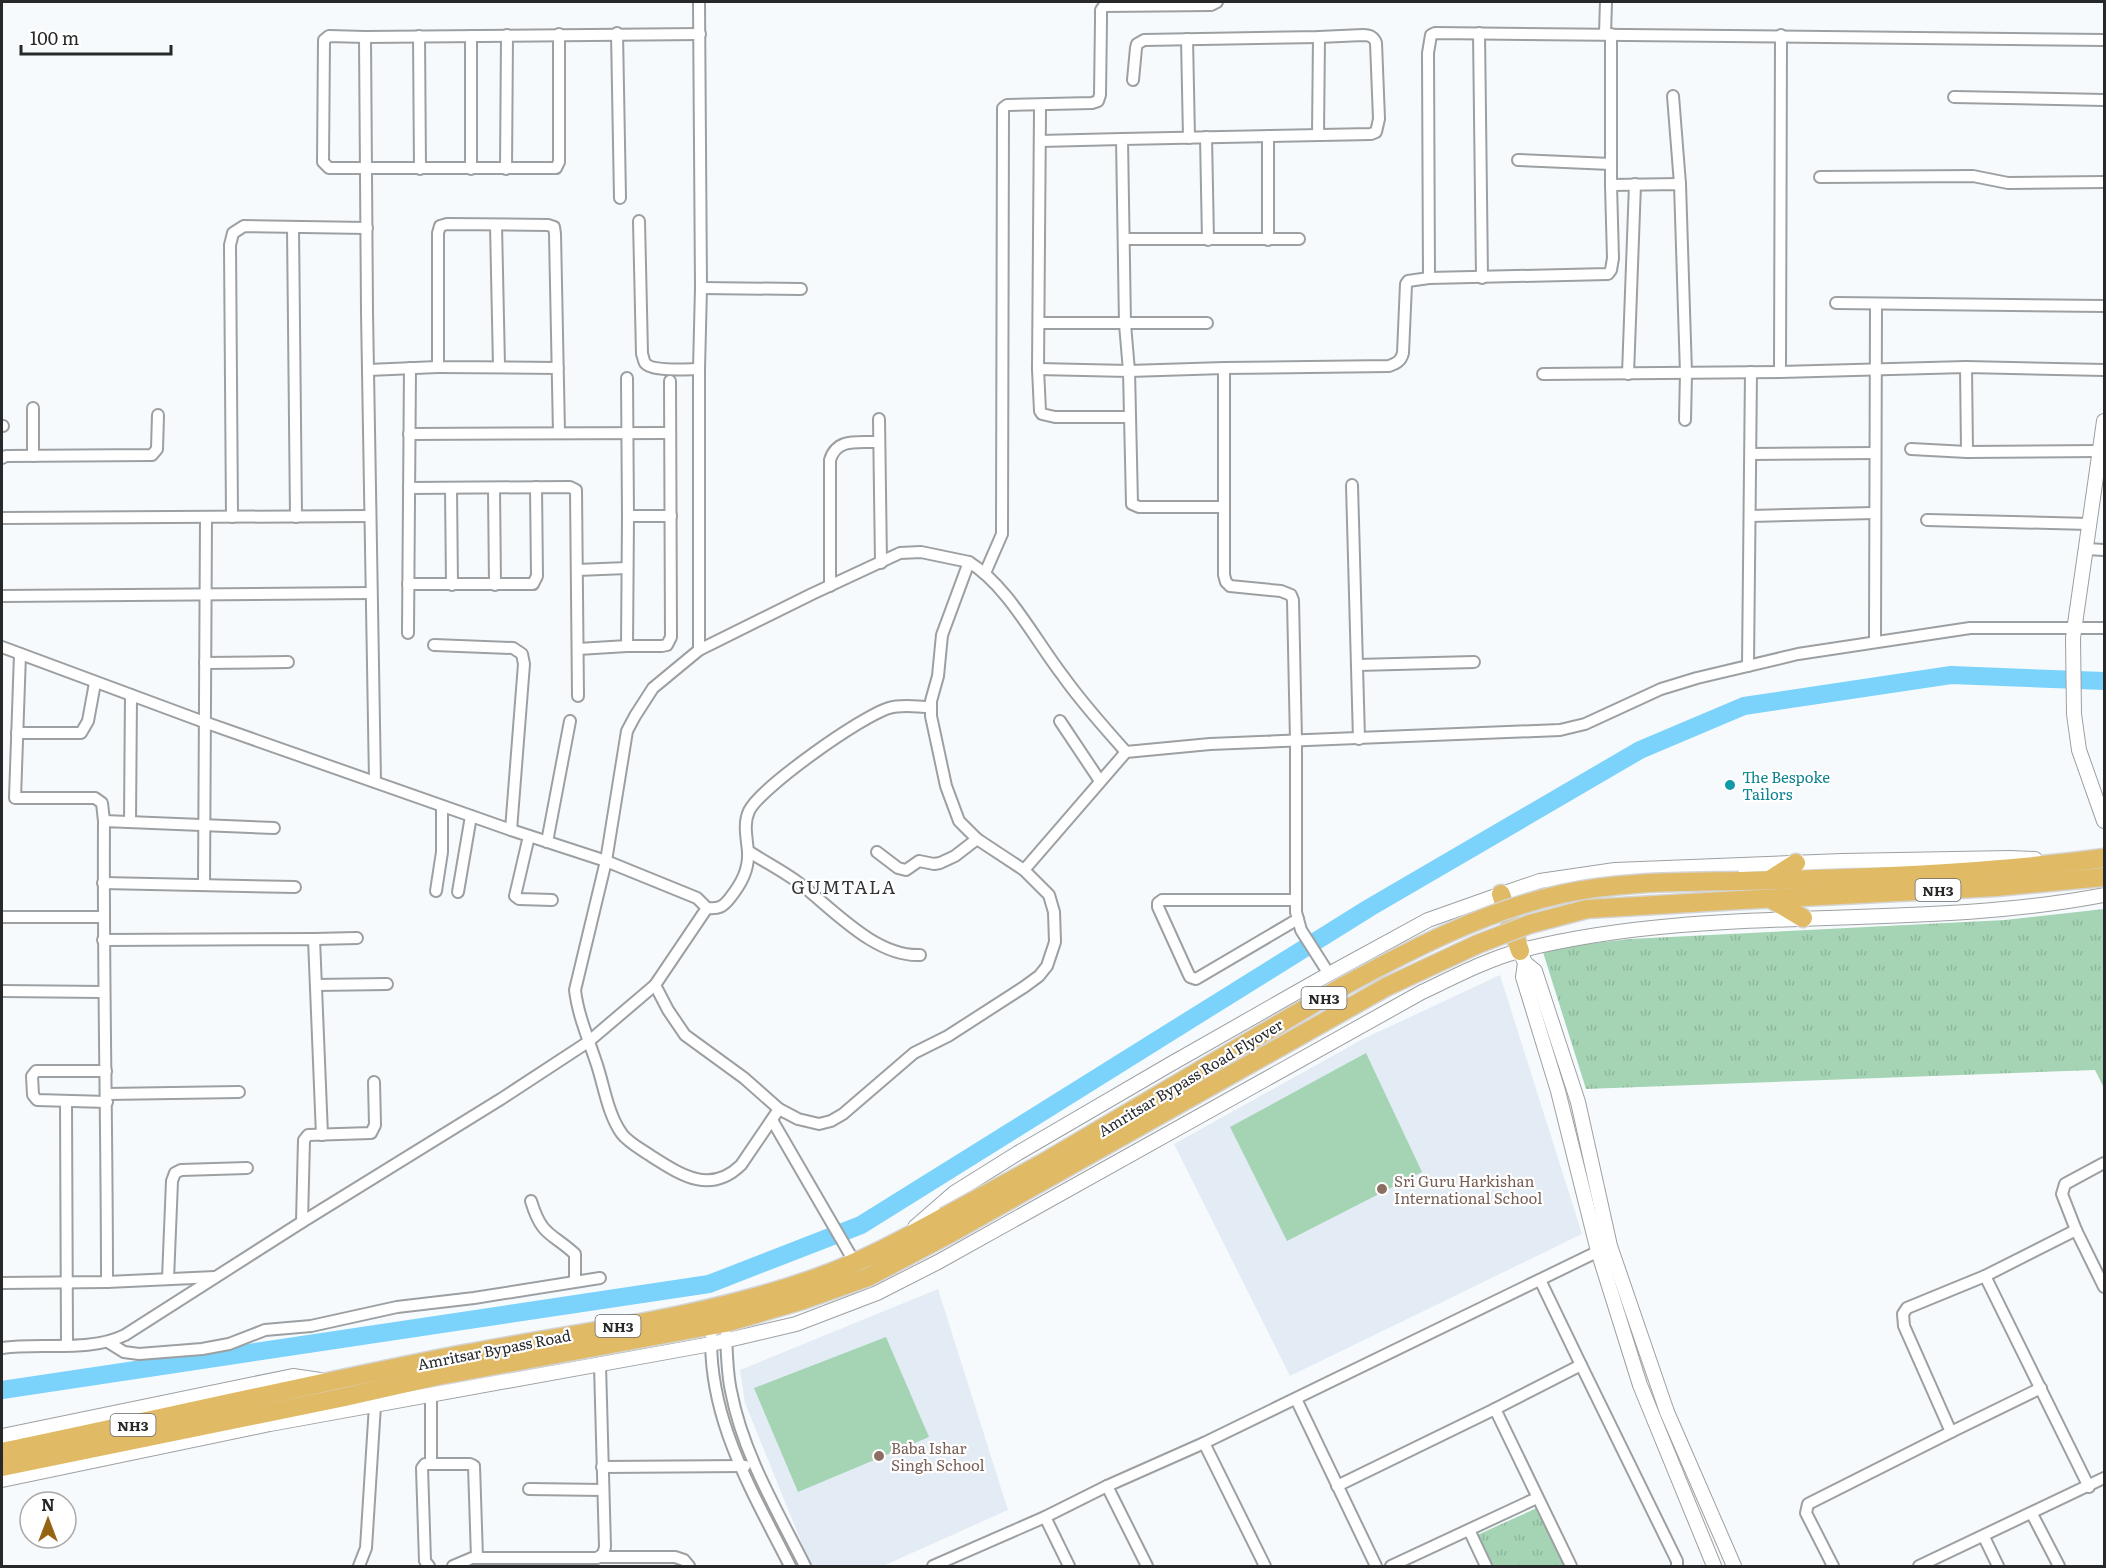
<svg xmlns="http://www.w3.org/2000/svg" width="2106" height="1568" viewBox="0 0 2106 1568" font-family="Literata,serif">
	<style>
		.built { fill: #e3ecf4 }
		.grass { fill: url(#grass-tufts) }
		.pitch { fill: #a4d4b4 }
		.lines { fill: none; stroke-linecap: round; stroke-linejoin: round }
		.river { stroke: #7bd3fc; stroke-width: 18 }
		.minor-casing { stroke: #9da0a2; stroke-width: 14 }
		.tertiary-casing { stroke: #9da0a2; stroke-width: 16 }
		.trunk-casing { stroke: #d4d4d4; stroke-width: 21 }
		.minor { stroke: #fff; stroke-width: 10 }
		.tertiary { stroke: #fff; stroke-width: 14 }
		.trunk { stroke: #e0ba64; stroke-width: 18 }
		.trunk-bridge-casing { stroke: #d4d4d4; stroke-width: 21; stroke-linecap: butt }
		.trunk-bridge { stroke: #e0ba64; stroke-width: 18 }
		.culture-dot { fill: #0f9aa8; stroke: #fff; stroke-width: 2 }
		.education-dot { fill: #8d6e63; stroke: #fff; stroke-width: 2 }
		.labels { text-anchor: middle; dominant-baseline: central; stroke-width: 4.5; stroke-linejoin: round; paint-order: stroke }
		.shield { fill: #fff; stroke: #686869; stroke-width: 1.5 }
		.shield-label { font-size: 14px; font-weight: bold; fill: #272829 }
		.culture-label { font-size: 15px; fill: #0d838f; stroke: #fff; text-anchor: start }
		.street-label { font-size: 15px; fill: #272829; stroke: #fff }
		.education-label { font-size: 15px; fill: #785e54; stroke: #fff; text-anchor: start }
		.quarter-label { font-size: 18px; letter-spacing: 1.5px; fill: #323437; stroke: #fff }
	</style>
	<defs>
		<pattern id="grass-tufts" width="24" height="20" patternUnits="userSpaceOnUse" patternTransform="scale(1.5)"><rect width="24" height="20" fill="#a4d4b4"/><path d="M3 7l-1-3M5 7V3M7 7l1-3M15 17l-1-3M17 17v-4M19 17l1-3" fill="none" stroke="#8db69b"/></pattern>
	</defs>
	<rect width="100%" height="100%" fill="#f7fafd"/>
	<g class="built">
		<polygon points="1500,975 1582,1234 1290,1376 1174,1144 1363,1039"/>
		<polygon points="938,1289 1008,1510 883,1566 811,1566 745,1403 740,1370"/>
	</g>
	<g class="grass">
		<polygon points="2104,909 2104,1088 2095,1070 1586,1089 1542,949 1630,939 2005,920"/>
		<polygon points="1539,1507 1567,1566 1490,1566 1475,1536"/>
	</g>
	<g class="pitch">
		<polygon points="1366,1053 1422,1172 1287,1241 1230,1127"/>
		<polygon points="886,1337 929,1437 798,1492 754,1388"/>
	</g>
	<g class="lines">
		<polyline class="river" points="2,1390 709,1284 861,1225 1369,908 1640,750 1744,706 1951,675 2104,681"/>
		<g class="minor-casing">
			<g id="minor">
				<polyline points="699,2 701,288 699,369 699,650"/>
				<polyline points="617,33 620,198"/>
				<polyline points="1479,33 1482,278"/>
				<polyline points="1605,34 1606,2"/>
				<polyline points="1611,34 1611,185"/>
				<polyline points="419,36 420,169"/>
				<polyline points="365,37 329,36 324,40 323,162 329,168 556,168 559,162 559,34"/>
				<polyline points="1187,39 1189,138"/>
				<path d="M1133,80L1136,48L1137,44L1144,40L1319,37L1363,35C1370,35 1374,37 1376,43L1379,119L1376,132L1371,134L1122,139L1125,324L1129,371L1224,368V575L1226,582L1230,586L1281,591L1291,595L1293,600L1296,741V912L1301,930L1329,974"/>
				<polyline points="1673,96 1680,184"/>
				<polyline points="1954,97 2104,100"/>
				<polyline points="1040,110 1038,369 1040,411 1042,414 1055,417 1129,417"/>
				<polyline points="1318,135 1319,37"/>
				<polyline points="1268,136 1268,240"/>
				<polyline points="1206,137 1208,240"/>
				<polyline points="1040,141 1122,139"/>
				<polyline points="1518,160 1611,164"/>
				<polyline points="471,169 471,36"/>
				<polyline points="506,169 507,35"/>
				<polyline points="1820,177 1973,176 2008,183 2104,182"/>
				<path d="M639,221L642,354C643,356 644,362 645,363C652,372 688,369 699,369"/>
				<polyline points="496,225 499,366"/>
				<polyline points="293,227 296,517"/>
				<polyline points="1124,239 1299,239"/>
				<polyline points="1429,278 1428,53 1431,35 1435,33 2104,40"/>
				<polyline points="701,288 801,289"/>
				<polyline points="1836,303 2104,306"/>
				<polyline points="1039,323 1207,323"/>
				<polyline points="1966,367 1967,452"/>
				<polyline points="558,368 438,367 438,233 440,226 447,224 548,225 554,227 555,234 559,433"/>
				<path d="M1224,368L1389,366C1397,363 1401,361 1403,353L1406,284L1408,281L1429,278L1608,274L1611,270L1613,258L1611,185L1680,184L1686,373L1685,420"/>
				<polyline points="1038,369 1129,371 1132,504 1139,507 1223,507"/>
				<polyline points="368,370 438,367"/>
				<polyline points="1780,372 1781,35"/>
				<polyline points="1543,374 1780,372 1966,367 2104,370"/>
				<polyline points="1628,374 1635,184"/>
				<polyline points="627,378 628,516"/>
				<polyline points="879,419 881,563"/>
				<polyline points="2,426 3,426"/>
				<polyline points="409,434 670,433"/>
				<polyline points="1911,449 1967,452 2100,451"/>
				<polyline points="1751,454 1875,453"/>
				<polyline points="33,456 33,408"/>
				<polyline points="2,458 6,456 152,455 157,449 158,415"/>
				<polyline points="1352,485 1359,739"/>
				<polyline points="409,488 570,487 576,490 578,696"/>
				<polyline points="451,488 452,585"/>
				<polyline points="494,488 495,585"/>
				<polyline points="1750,516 1874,513"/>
				<polyline points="232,517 230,245 233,233 244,226 367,228"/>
				<polyline points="2,518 370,516"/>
				<polyline points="1927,520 2090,524"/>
				<polyline points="2087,549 2104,550"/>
				<polyline points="577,570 627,568"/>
				<polyline points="985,573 1002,534 1003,108 1007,105 1092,103 1098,101 1100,95 1101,20 1101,10 1104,6 1211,5 1217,2"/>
				<polyline points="408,584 533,584 537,576 536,487"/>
				<path d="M830,586V460C837,437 859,443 879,442"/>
				<polyline points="2,596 371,593"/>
				<polyline points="408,633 410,368"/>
				<polyline points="1875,642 1876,304"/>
				<polyline points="434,645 513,648 522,654 524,664 511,830"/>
				<polyline points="627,646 662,646 667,645 671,637 670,381"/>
				<path d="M2,647L204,722L511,830L606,861L697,898L707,908L655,985L668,1010L685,1035L744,1078L779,1109L798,1119L819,1124L831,1121L843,1114L914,1053L948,1036L1024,987L1039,976L1047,966L1055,942L1054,912L1049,895L1024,870L977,839L959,821L946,786L931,716V701L938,676L942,635L969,562C1008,586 1035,640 1063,676C1082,703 1104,727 1126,752L1210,744L1560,730L1585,724L1661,689L1697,678L1798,654L1970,628H2104"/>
				<polyline points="578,649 627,646 628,516 671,516"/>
				<polyline points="20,654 15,798 95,798 102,803 104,821"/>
				<polyline points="205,663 288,662"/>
				<polyline points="1357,665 1474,662"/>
				<polyline points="1748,666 1751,372"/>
				<polyline points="1060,721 1100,781"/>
				<polyline points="17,733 81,733 88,721 95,683"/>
				<polyline points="375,782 367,312 365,37 700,34"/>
				<polyline points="130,821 131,695"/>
				<polyline points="529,836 515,896 519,899 552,900"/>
				<polyline points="547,842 570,721"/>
				<path d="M748,851C765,862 783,871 799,883C833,909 875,957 920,955"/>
				<polyline points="877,852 898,868 906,870 919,861 934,864 940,863 955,856 977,839"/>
				<polyline points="1024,870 1126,752"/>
				<polyline points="103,883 295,887"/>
				<polyline points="204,885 206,518"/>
				<polyline points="436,891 442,852 442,806"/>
				<polyline points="458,892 471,816"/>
				<polyline points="1296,900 1162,900 1158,903 1158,907 1188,973 1190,977 1196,979 1298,919"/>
				<path d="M707,908C719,909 723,907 730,898C741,884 749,870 748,852C747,838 743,824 749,811C761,787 862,716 889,708C902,704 917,707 930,707"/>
				<polyline points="2,917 103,917"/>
				<polyline points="314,939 357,938"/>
				<polyline points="103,940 314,939 322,1135"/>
				<polyline points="316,985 387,984"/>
				<polyline points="2,991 103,992"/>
				<polyline points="106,1071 36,1071 32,1076 33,1095 37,1100 107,1102"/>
				<polyline points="107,1094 239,1092"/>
				<polyline points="66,1101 67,1345"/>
				<path d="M779,1109L741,1165C710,1195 681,1175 651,1156C641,1149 629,1143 622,1134C608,1115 604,1086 597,1065C589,1040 578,1016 575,990L606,861L627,731L635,716L653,688L699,650L812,594L900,553L921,552L969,562"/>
				<polyline points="772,1120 855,1263"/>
				<polyline points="2104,1163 2065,1184 2062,1194 2076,1230 2104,1287"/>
				<path d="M531,1201C542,1237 551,1232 575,1254V1281"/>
				<polyline points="302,1222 304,1140 308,1135 371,1133 375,1125 374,1082"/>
				<polyline points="1985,1276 2089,1487"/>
				<polyline points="168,1279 172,1181 175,1173 181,1170 247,1168"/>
				<polyline points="1540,1280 1581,1365"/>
				<path d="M107,1282C107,1128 103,975 104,821L274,828"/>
				<polyline points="2,1283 107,1282 215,1277"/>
				<path d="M712,1322C704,1412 751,1489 790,1566"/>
				<path d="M726,1335C727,1354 727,1373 731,1391C743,1454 777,1510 805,1566"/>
				<polyline points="108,1342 124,1352 139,1354 202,1349 229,1344 265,1330 311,1326 397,1307 474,1298 600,1278"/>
				<path d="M2,1348C42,1342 88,1353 125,1335L302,1222L501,1099L588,1042L655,985"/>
				<polyline points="1296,1399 1376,1566"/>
				<polyline points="1495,1409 1581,1365 1677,1561 1677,1566"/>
				<polyline points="1951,1432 2041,1388"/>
				<polyline points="1204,1443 1265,1566"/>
				<polyline points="431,1464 431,1394"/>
				<polyline points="602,1467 745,1466"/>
				<polyline points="1107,1486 1147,1566"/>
				<polyline points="1337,1486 1495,1409 1571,1566"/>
				<polyline points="529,1489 603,1490"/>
				<polyline points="2032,1514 2059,1566"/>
				<polyline points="1045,1517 1069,1566"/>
				<polyline points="1469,1530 1486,1566"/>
				<polyline points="1984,1537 1998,1566"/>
				<polyline points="600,1557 675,1557 684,1560 689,1566"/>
				<polyline points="359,1566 366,1548 375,1405"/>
				<polyline points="429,1566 425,1561 422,1468 425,1464 470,1464 474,1466 477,1558"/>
				<polyline points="453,1566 472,1558 597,1558 603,1554 605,1547 600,1365"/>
				<polyline points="933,1566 1045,1517 1107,1486 1204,1443 1605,1248"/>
				<polyline points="1391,1566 1537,1498"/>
				<polyline points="1833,1566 1806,1513 1808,1504 1951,1432 1904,1326 1903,1314 1907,1308 1985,1276 2076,1230"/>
				<polyline points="1919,1566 2104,1478"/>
			</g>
		</g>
		<g class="tertiary-casing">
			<g id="tertiary">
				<polyline points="2104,421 2073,638 2074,714 2079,750 2104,821"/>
				<polyline points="1520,951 1525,963 1523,977 1558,1091 1598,1251 1640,1385 1714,1566"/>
				<polyline points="1525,963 1535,971 1578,1102 1610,1246 1667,1412 1734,1566"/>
				<polyline points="915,1227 954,1193 1018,1153 1169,1065 1329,974 1428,920 1490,898 1540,881 1615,870 1842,861 2010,858 2035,859"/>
				<polyline points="2,1436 293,1376 320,1380"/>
				<path d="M2,1480L270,1424L711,1344L796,1324L877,1293L938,1262L1422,992C1454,977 1488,959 1522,950C1713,902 1913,932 2104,895"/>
			</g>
		</g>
		<g class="trunk-casing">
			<g id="trunk">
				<polyline points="1771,879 1796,863"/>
				<path d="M1739,881C1861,878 1983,874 2104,858"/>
				<polyline points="1501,894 1520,951"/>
				<polyline points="1771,899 1803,918"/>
				<polyline points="1741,900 1996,887 2104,877"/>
				<path d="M2,1452C145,1422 289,1389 433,1360C558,1335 695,1321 816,1278C861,1262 902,1240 944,1217"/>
				<polyline points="2,1467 345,1397 438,1376 725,1323 803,1300 868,1277 951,1233"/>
			</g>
		</g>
		<use href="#minor" class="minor"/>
		<use href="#tertiary" class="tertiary"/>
		<use href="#trunk" class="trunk"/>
		<g class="trunk-bridge-casing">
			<g id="trunk-bridge">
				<path d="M944,1217L1043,1163L1340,988C1410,950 1484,911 1562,894C1619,881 1681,882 1739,881"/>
				<polyline points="951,1233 1386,987 1478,944 1530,924 1587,909 1741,900"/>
			</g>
		</g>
		<use href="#trunk-bridge" class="trunk-bridge"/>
	</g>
	<circle class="culture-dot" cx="1730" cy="785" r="6"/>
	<g class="education-dot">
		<circle cx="1382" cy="1189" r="6"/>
		<circle cx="879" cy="1456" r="6"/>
	</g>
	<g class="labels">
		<g class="shield">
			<rect x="1915.5" y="879" width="45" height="22" rx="4.5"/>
			<rect x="1301.5" y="987" width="45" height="22" rx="4.5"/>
			<rect x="595.5" y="1315" width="45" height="22" rx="4.5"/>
			<rect x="110.5" y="1414" width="45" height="22" rx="4.5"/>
		</g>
		<g class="shield-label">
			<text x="1938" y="890">NH3</text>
			<text x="1324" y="998">NH3</text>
			<text x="618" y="1326">NH3</text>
			<text x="133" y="1425">NH3</text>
		</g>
		<g class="culture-label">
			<text x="1742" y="776">The Bespoke<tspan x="1742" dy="17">Tailors</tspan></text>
		</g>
		<g class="street-label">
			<text transform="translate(1190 1077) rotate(-31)">Amritsar Bypass Road Flyover</text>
			<text transform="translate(494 1349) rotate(-11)">Amritsar Bypass Road</text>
		</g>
		<g class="education-label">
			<text x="1394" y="1180">Sri Guru Harkishan<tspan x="1394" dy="17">International School</tspan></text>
			<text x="891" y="1447">Baba Ishar<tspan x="891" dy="17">Singh School</tspan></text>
		</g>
		<g class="quarter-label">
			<text x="844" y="886">GUMTALA</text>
		</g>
	</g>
	<rect width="2106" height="1568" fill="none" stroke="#272829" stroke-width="6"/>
	<g transform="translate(48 1520)"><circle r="28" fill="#ffffff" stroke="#a9a9a9" stroke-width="1.5"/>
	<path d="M0-4.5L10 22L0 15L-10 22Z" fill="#946413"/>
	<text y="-9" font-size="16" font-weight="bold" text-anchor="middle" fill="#272829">N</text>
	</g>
	<path d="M21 45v9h150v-9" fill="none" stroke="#272829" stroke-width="3"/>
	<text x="30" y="45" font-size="18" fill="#272829" stroke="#ffffff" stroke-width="4.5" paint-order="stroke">100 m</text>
</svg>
